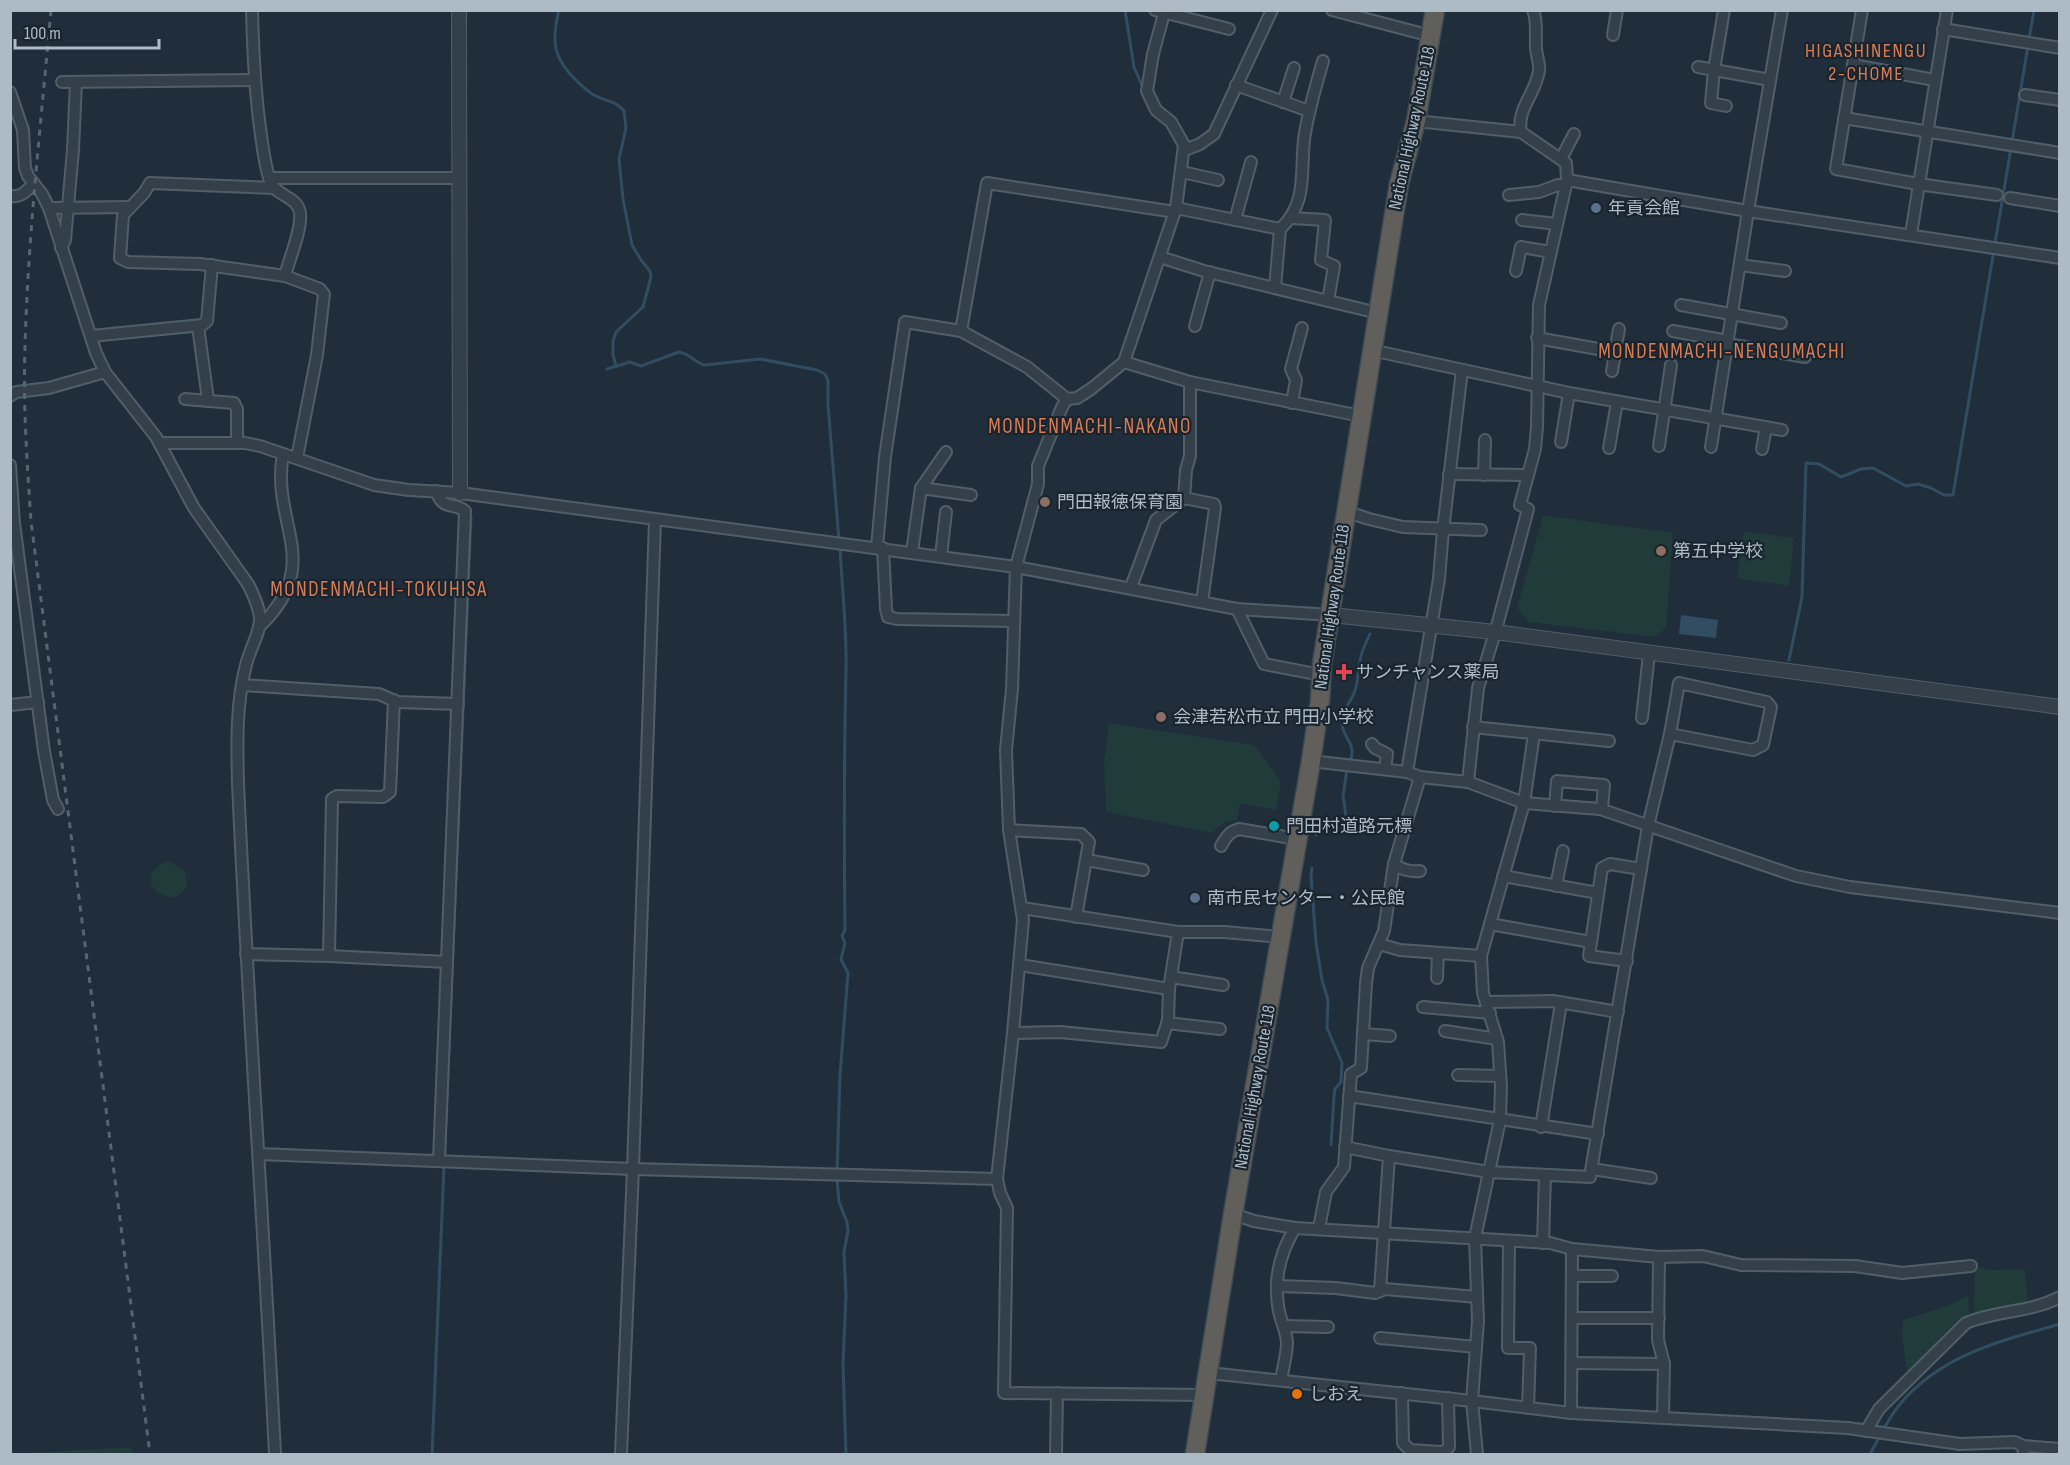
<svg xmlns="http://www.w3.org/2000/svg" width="2070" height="1465" viewBox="0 0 2070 1465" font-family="'Sofia Sans Condensed','Noto Sans JP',sans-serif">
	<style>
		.green { fill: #213b3a }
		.water { fill: #324d62 }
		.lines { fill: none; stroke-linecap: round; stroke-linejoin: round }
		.stream { stroke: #324d62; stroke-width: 3 }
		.minor-casing { stroke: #505e68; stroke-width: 14 }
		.tertiary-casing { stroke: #505e68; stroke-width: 16 }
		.trunk-casing { stroke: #3e4b54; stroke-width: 21 }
		.minor { stroke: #33404a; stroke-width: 10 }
		.tertiary { stroke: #33404a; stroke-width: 14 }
		.trunk { stroke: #615f5c; stroke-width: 18 }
		.rail { stroke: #556571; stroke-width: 3; stroke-dasharray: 6 6; stroke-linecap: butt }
		.service-dot { fill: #5c6f8a; stroke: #19252e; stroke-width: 2 }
		.education-dot { fill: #8d6e63; stroke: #19252e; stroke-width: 2 }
		.health-dot { fill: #e0444e; stroke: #19252e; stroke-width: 2 }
		.culture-dot { fill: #0f9aa8; stroke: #19252e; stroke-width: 2 }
		.food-dot { fill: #e8710a; stroke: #19252e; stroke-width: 2 }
		.labels { text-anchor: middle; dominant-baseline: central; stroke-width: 4.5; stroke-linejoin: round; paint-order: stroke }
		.street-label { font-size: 18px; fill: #adbbc7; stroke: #19252e }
		.poi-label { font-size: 18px; fill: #adbbc7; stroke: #19252e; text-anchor: start }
		.neighbourhood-label { font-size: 20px; letter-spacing: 1.5px; fill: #da7c55; stroke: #19252e }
		.quarter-label { font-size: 21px; letter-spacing: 1.5px; fill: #da7c55; stroke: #19252e }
	</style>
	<rect width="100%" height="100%" fill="#1f2e3a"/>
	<g class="green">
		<polygon points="1543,515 1673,533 1666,628 1655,637 1529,622 1517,608"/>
		<polygon points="1744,531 1794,538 1789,586 1737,578"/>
		<polygon points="1109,723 1254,745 1281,781 1276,810 1240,803 1237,820 1225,822 1212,833 1106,812 1104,763"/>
		<path d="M168,861L185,871L187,887L177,897C149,898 139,872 168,861Z"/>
		<polygon points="1975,1266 1994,1270 2025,1269 2028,1305 1974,1316"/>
		<polygon points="1968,1295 1969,1318 1908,1377 1902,1336 1903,1320 1953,1304"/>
		<polygon points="132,1447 133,1454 13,1454"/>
	</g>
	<polygon class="water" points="1681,615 1718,620 1716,638 1679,634"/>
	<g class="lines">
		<g class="stream">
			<path d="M559,10C551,42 553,59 578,82C583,87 589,93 596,96C607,102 615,100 624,111L626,128L619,159L623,199L632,245L641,260L650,271L651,277L643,307L616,332L613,341V355L616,366"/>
			<polyline points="1125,10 1134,67 1144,90"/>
			<polyline points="2029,39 2034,10"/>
			<path d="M607,369L630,362L641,366L679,352C689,353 695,363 705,365L760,359L817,370L825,374L828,380V404L839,541"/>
			<polyline points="1789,660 1802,597 1806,463 1819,464 1841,477 1861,469 1873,468 1906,486 1918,484 1931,488 1944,495 1953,495 2028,46"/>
			<path d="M1350,762C1358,741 1340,739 1342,718C1343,710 1351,701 1354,693C1359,681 1358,668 1361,656C1363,648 1367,641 1370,634"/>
			<polyline points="1316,835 1319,823 1342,820 1346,816 1343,796 1347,769"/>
			<polyline points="1312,868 1311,875 1316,943 1322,980 1328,1000 1327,1028 1342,1063 1341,1082 1335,1089 1334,1096 1331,1145"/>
			<path d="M837,1172L840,1075L848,973L841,959L845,943L842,936L845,930C844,844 844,757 846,670C847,630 842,588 840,548"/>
			<polyline points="837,1179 839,1202 847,1222 848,1231 844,1252 846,1296 843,1364 846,1454"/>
			<polyline points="432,1454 471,517"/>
			<path d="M1870,1454C1880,1437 1887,1419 1901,1403C1943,1354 2001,1341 2060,1324"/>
		</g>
		<g class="minor-casing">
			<g id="minor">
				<path d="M252,10C253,52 255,94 261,135C263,151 265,166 270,181C275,196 298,196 300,213C302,230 289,259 285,276L320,289L324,294L317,355L297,458"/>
				<polyline points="1155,10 1229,29"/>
				<polyline points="1332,10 1431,36"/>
				<polyline points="1724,10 1714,70 1711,103 1726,106"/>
				<polyline points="1862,10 1836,169 1918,184 1997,195"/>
				<polyline points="1943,29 2060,48"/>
				<polyline points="1613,35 1617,10"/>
				<polyline points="1853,65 1935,80"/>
				<polyline points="1698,67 1770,80"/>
				<polyline points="62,82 254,80"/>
				<polyline points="1236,85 1309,111"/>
				<path d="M10,92L23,130L25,168L28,176L42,194L49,208L96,353L105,372L156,437L194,508L248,584C253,594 259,606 260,618C261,631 249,651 246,665C236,703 237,744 238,783C248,1007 264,1231 275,1454"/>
				<polyline points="2025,95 2060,100"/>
				<polyline points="1283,102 1294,68"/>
				<polyline points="1844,118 2060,153"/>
				<polyline points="1416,121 1521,132"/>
				<polyline points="1185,150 1200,144 1214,134 1272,10"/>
				<polyline points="1561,159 1574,134"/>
				<polyline points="1182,172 1218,180"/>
				<polyline points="269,178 459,178"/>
				<polyline points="1567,180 1748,211 2060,258"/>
				<polyline points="274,188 150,183 144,193 123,215 120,258 128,262 200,264 285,276"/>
				<polyline points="1509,195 1539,192 1558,185 1566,186"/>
				<path d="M10,196C20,198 27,191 33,184"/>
				<polyline points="2010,198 2060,206"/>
				<polyline points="49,208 130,207"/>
				<path d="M1176,208L1280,229C1310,202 1299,167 1305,133C1309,109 1316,85 1323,61"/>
				<polyline points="1292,218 1325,220 1321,260 1334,266 1328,301"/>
				<polyline points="1235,220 1251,162"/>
				<polyline points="1522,220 1557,224"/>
				<polyline points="1911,234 1947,10"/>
				<polyline points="61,248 65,240 73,150 76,82"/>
				<polyline points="1160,257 1204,271 1378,313"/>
				<polyline points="1740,265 1785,271"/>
				<polyline points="1516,271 1521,247 1551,252"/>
				<polyline points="1275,288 1280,229"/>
				<polyline points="1681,305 1781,323"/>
				<polyline points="198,326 208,400"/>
				<polyline points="1195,326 1210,272"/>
				<polyline points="961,331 1027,367 1067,399 1077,398 1091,389 1124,362 1176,208 1184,145 1171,122 1156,110 1147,91 1153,54 1165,10"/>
				<polyline points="1673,331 1728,341"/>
				<polyline points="91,336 202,325 207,321 212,265"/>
				<polyline points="1537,338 1615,352"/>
				<polyline points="1728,344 1805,357"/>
				<polyline points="1371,350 1569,393 1782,430"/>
				<polyline points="1124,362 1190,382 1361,416"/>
				<polyline points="1612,371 1619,329"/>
				<polyline points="10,396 16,392 49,388 105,372"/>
				<polyline points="185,399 234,403 237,409 237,442"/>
				<polyline points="1067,399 1062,407 1038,466 1038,484 1016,567 1012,689 1006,750 1009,830 1023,920 1013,1033 997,1179 1000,1193 1007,1208 1004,1393 1205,1395"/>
				<polyline points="1292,403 1296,380 1291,369 1302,328"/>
				<polyline points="1561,442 1569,393"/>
				<polyline points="160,443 245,443 260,446 374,485 409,490 460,493 1016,567 1237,609 1331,615"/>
				<polyline points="1659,446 1671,365"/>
				<polyline points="1711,447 1748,211 1782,10"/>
				<polyline points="1609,448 1617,402"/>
				<polyline points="1762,449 1766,427"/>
				<polyline points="10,465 14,523 10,523"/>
				<polyline points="1449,474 1528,475"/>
				<polyline points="1484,475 1485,440"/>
				<polyline points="921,488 971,495"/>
				<path d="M436,491C444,512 452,501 465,511L439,1160"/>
				<polyline points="1184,498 1214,504 1215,508 1202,602"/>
				<polyline points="1345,511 1369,519 1403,527 1481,530"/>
				<polyline points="14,523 44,751 53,800 58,809"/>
				<polyline points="877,547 885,457 905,322 961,331 987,183 1175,212"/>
				<polyline points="883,548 886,609 888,617 897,619 1013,621"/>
				<polyline points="912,552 921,488 946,452"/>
				<polyline points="941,556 946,512"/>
				<polyline points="1131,587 1156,520 1184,498 1186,470 1190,456 1190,382"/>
				<polyline points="1237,609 1264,664 1321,675"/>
				<path d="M259,627C326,563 270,524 283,454"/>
				<polyline points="242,685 379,694 397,702 458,704"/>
				<polyline points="10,705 38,702"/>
				<polyline points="1642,718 1649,654"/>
				<polyline points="1473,727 1609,741"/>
				<polyline points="1372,744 1375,748 1387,754 1385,769"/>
				<polyline points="1311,761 1407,772 1420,777 1468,782 1524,803 1600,809 1796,876 1850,887 2060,913"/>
				<polyline points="1407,772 1439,579 1443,530 1462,370"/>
				<path d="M1468,782L1478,688L1497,626L1528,509L1520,505L1535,449L1537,427L1539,305L1567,180L1566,163L1521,132C1516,109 1537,92 1539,70C1540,63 1536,55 1536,47C1535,34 1538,23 1533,10"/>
				<polyline points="1555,806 1557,781 1604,785 1602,809"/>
				<polyline points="1009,830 1081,834 1089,842 1076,917"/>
				<path d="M1221,846C1226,837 1229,832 1239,829L1297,839"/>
				<polyline points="1086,860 1143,870"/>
				<path d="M1394,864C1402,870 1410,872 1420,871"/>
				<polyline points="1503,876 1598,893"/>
				<polyline points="1556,886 1563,851"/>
				<polyline points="1022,908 1178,932 1224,932 1281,937"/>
				<polyline points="1490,924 1591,942"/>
				<polyline points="1379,944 1400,950 1481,956"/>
				<polyline points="246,954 329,956 447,962"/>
				<polyline points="329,956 332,799 337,796 383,797 390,792 394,700"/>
				<polyline points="1627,961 1589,956 1602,868 1610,864 1641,869"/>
				<polyline points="1020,965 1169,989"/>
				<polyline points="1171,977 1223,985"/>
				<polyline points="1437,978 1438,953"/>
				<polyline points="1486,1002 1553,1001 1618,1012"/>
				<polyline points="1423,1007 1490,1013"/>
				<polyline points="1167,1023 1220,1029"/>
				<polyline points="1445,1031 1497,1039"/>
				<polyline points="1013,1033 1060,1032 1161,1042 1168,1021 1169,989 1178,932"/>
				<polyline points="1363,1034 1390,1036"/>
				<polyline points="1458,1075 1500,1076"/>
				<polyline points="1349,1096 1598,1134"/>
				<polyline points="1541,1127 1561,1003"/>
				<polyline points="1345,1147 1389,1156 1489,1172 1590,1177 1648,826 1670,734 1679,683 1767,702 1771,707 1763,745 1753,750 1670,734"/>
				<polyline points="259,1154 633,1169 997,1179"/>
				<polyline points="1592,1169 1651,1178"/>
				<polyline points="1233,1214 1254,1221 1295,1228 1550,1243 1572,1249 1659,1257 1703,1256 1741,1265 1855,1266 1902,1273 1971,1266"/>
				<polyline points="1319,1228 1326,1192 1344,1167 1351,1074 1361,1068 1366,983 1368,968 1384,931 1394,864 1420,777"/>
				<polyline points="1509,1241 1508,1348 1530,1348 1528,1408"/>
				<polyline points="1543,1243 1545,1175"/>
				<polyline points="1659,1257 1658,1340 1664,1364 1663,1417"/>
				<polyline points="1572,1276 1612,1276"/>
				<polyline points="1278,1286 1336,1288 1375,1293 1385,1289 1477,1297"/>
				<polyline points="1380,1291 1389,1156"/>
				<polyline points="1572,1318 1659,1318"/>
				<polyline points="1285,1326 1328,1327"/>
				<polyline points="1380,1338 1476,1347"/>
				<polyline points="1572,1363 1664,1364"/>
				<polyline points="1209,1373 1472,1401 1571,1413 1848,1428 1960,1444 2015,1442 2023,1446 2024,1454"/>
				<path d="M1281,1380C1283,1368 1287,1354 1287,1342C1286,1329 1279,1318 1278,1305C1274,1278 1281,1251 1295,1228"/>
				<polyline points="1402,1393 1403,1443 1410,1450 1441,1452 1445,1451 1449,1447 1448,1398"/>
				<polyline points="1571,1413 1572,1249"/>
				<path d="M1866,1431L1879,1409L1966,1323C1997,1310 2030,1313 2060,1297"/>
				<polyline points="2023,1446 2060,1449"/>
				<polyline points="621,1454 633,1169 655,520"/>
				<polyline points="1056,1454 1057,1393"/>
				<polyline points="1477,1454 1472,1401 1478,1321 1475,1238 1500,1120 1501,1086 1498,1042 1483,993 1481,956 1524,803 1534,734"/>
			</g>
		</g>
		<g class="tertiary-casing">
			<g id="tertiary">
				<polyline points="459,10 460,493"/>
				<polyline points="1331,615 1495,632 2060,707"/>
			</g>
		</g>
		<g class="trunk-casing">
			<polyline id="trunk" points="1195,1454 1233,1214 1311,761 1320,701 1322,664 1399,184 1416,121 1435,10"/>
		</g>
		<use href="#minor" class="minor"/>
		<use href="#tertiary" class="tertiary"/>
		<use href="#trunk" class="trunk"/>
		<path class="rail" d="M51,10C41,123 28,235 25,347C23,405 27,463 31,521L150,1454"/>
	</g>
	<g class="service-dot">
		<circle cx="1596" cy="208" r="6"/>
		<circle cx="1195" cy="898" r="6"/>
	</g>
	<g class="education-dot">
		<circle cx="1045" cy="502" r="6"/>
		<circle cx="1661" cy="551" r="6"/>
		<circle cx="1161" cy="717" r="6"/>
	</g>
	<path class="health-dot" d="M1341 663h6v6h6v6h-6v6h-6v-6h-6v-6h6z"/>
	<circle class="culture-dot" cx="1274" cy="826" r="6"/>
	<circle class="food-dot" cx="1297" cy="1394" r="6"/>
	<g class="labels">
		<g class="street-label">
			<text transform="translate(1412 128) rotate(-78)">National Highway Route 118</text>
			<text transform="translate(1332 607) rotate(-82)">National Highway Route 118</text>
			<text transform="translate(1255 1087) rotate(-80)">National Highway Route 118</text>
		</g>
		<g class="poi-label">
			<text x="1608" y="208">年貢会館</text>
			<text x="1057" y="502">門田報徳保育園</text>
			<text x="1673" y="551">第五中学校</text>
			<text x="1356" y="672">サンチャンス薬局</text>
			<text x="1173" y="717">会津若松市立 門田小学校</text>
			<text x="1286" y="826">門田村道路元標</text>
			<text x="1207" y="898">南市民センター・公民館</text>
			<text x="1309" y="1394">しおえ</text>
		</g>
		<g class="neighbourhood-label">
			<text x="1866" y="51">HIGASHINENGU<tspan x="1866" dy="23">2-CHOME</tspan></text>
		</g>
		<g class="quarter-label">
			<text x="1722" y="351">MONDENMACHI-NENGUMACHI</text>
			<text x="1090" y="426">MONDENMACHI-NAKANO</text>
			<text x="379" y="589">MONDENMACHI-TOKUHISA</text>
		</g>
	</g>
	<rect width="2070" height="1465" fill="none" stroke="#adbbc7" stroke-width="24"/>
	<path d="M15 39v9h144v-9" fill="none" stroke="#adbbc7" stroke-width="3"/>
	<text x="24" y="39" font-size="18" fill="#adbbc7" stroke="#19252e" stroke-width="4.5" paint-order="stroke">100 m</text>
</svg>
